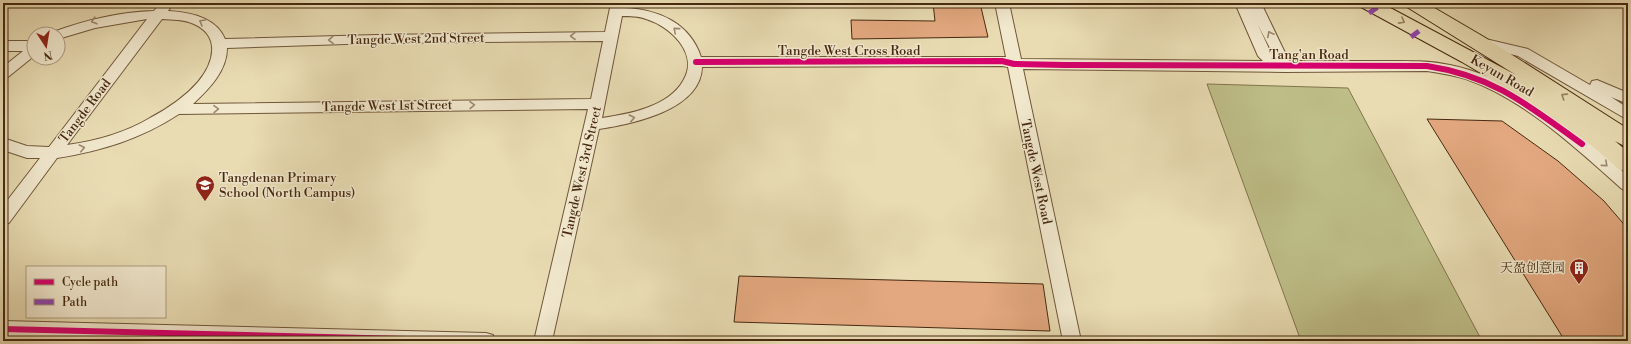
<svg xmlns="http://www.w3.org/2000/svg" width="1631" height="344" viewBox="0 0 1631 344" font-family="'Libre Bodoni','Noto Serif SC',serif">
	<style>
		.green { fill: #bebe88; stroke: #82744c }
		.building { fill: #e3a87f; stroke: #472910 }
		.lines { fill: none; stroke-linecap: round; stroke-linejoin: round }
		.minor-casing { stroke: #705639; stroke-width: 2 }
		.highway-casing { stroke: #472910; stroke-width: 2 }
		.minor { fill: #f1e8ce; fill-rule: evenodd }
		.highway { fill: #e9dcb3; fill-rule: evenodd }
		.quiet { stroke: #8e44ad; stroke-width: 5; stroke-dasharray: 10 5; stroke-linecap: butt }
		.cycleway-casing { stroke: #f1e8ce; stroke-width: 8 }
		.cycleway { stroke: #d6006c; stroke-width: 6 }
		.oneway { stroke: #9c886f }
		.oneway2 { stroke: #988262 }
		.labels { text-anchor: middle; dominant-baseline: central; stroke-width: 3; stroke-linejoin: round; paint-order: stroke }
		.street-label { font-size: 13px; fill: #472910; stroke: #f1e8ce }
		.poi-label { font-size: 13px; fill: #472910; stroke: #f1e8ce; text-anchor: start }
	</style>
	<rect width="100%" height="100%" fill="#e9dcb3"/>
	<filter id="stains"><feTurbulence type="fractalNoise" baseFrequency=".005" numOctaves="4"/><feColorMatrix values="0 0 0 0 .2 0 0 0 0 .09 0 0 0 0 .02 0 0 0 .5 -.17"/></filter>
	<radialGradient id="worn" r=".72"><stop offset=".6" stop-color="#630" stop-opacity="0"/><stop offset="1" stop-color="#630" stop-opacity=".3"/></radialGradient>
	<polygon class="green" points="1207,84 1348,88 1482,341 1301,341"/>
	<g class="building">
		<polygon points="933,3 980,3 988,37 852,39 851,20 935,21"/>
		<polygon points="1427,119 1502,121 1558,161 1604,201 1628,229 1628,341 1565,341"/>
		<polygon points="739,276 1043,284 1050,331 734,322"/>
	</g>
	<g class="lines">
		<g class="minor-casing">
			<g id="minor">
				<path d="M160,3H170L172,5L168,11C189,12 216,17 225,39L377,35L605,32L611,3H625L624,8C658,9 690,23 701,57H1006L995,3H1009L1021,59L1263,61L1258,56L1235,3H1261L1289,61C1320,61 1350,61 1380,61C1404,61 1427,60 1450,65C1519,79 1576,131 1628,176V191L1622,189C1577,149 1524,99 1466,79C1453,75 1440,73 1427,71L1284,72L1023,69L1081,341H1063L1008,67L1002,66L702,67C701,110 632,124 599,129L552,341H534L588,109L179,114C141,139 101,151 57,158L9,223L3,225V206L40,158H27L3,150V138L27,146L49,147L147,19L95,28L58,39V34H52L53,32C86,20 119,12 154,11ZM622,16C630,16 639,16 646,19C670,26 700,54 683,81C668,107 629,114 602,118ZM162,19C172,20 184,19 194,24C221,36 214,63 198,82C185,97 167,109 150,118C125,133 95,141 67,145ZM1258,25L1273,54L1271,53ZM603,41L591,99L193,104C209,89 227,71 227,48L377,43Z"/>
				<polygon points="1477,37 1528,49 1590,85 1592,81 1597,80 1628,93 1628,104 1611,97 1628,108 1628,120 1518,56 1472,44 1470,41 1472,38"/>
				<polygon points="3,41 34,41 34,56 8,77 3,79 3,67 23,51 3,51"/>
				<polygon points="3,321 486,333 493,335 495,341 164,341 3,337"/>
			</g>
		</g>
		<g class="highway-casing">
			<polygon id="highway" points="1358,3 1381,3 1516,75 1407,7 1404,3 1426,3 1484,37 1628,129 1628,148 1615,141 1628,152 1628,172 1620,170 1591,145 1528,101 1462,62 1361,7"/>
		</g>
		<use href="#minor" class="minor"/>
		<use href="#highway" class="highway"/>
		<g class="quiet">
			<polyline points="1417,5 1420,3"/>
			<polyline points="1369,13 1384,3"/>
			<polyline points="1411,37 1419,31"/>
		</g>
		<g class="cycleway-casing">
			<g id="cycleway">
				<path d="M696,62L1002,61L1014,64L1065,65L1427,66C1494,76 1529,106 1582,144"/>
				<polyline points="3,329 486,341"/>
			</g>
		</g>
		<use href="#cycleway" class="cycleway"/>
	</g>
	<defs><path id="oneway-chevron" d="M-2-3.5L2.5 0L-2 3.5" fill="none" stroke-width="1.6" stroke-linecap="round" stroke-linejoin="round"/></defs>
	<g class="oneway">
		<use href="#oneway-chevron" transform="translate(94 21) rotate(163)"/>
		<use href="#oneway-chevron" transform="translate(202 22) rotate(-150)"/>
		<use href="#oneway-chevron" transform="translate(676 30) rotate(-139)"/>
		<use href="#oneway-chevron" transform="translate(1270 34) rotate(-117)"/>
		<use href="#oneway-chevron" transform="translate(573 36) rotate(179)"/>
		<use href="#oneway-chevron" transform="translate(331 40) rotate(178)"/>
		<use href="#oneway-chevron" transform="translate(472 105) rotate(-1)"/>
		<use href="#oneway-chevron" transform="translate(216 109) rotate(-1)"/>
		<use href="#oneway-chevron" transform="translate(632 118) rotate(-13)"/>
		<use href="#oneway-chevron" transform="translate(82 148) rotate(-12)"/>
		<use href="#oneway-chevron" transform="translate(1605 164) rotate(41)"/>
	</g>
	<g class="oneway2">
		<use href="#oneway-chevron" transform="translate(1402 21) rotate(28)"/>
		<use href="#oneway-chevron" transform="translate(1564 96) rotate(-147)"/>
	</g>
	<defs>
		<g id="school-pin" transform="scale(1)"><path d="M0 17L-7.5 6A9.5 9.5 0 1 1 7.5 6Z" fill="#8f2418" stroke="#f1e8ce"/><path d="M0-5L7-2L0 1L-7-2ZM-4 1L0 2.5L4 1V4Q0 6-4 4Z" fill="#fff"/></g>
		<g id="building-pin" transform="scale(1)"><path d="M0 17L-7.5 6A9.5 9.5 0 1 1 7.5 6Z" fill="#8f2418" stroke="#f1e8ce"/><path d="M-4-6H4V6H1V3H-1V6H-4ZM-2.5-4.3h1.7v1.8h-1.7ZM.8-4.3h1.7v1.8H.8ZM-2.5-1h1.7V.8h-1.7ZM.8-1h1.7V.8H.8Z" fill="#fff"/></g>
	</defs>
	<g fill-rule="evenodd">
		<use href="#school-pin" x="205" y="185"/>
		<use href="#building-pin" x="1579" y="268"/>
	</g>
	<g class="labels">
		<g class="street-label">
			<text transform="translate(416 39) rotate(-1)">Tangde West 2nd Street</text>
			<text x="849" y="51">Tangde West Cross Road</text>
			<text x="1309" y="55">Tang'an Road</text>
			<text transform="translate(1502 76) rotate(30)">Keyun Road</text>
			<text transform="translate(387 106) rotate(-1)">Tangde West 1st Street</text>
			<text transform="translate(85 111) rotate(-53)">Tangde Road</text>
			<text transform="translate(582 172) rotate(-77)">Tangde West 3rd Street</text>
			<text transform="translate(1036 172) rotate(78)">Tangde West Road</text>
		</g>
		<g class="poi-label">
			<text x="219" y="178">Tangdenan Primary<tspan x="219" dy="15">School (North Campus)</tspan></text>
			<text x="1565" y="268" text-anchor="end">天盈创意园</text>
		</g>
	</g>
	<rect width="1631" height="344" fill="none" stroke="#e9dcb3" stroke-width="16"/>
	<rect x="4" y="4" width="1623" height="336" fill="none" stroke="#472910" stroke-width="2"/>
	<rect x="8" y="8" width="1615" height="328" fill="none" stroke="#472910"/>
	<rect x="26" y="266" width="140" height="52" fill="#f1e8ce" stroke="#ad9c82"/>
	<rect x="34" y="279" width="20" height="6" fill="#d6006c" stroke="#ad9c82"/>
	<text x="62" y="286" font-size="12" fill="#472910">Cycle path</text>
	<rect x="34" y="299" width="20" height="6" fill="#8e44ad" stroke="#ad9c82"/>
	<text x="62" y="306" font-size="12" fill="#472910">Path</text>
	<g transform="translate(46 46) rotate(168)"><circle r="19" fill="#f1e8ce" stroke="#ad9c82"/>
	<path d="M0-3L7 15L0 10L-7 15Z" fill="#8f2418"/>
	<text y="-6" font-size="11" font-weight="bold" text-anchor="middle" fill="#472910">N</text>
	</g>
	<rect width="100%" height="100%" filter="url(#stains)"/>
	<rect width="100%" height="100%" fill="url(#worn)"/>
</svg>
